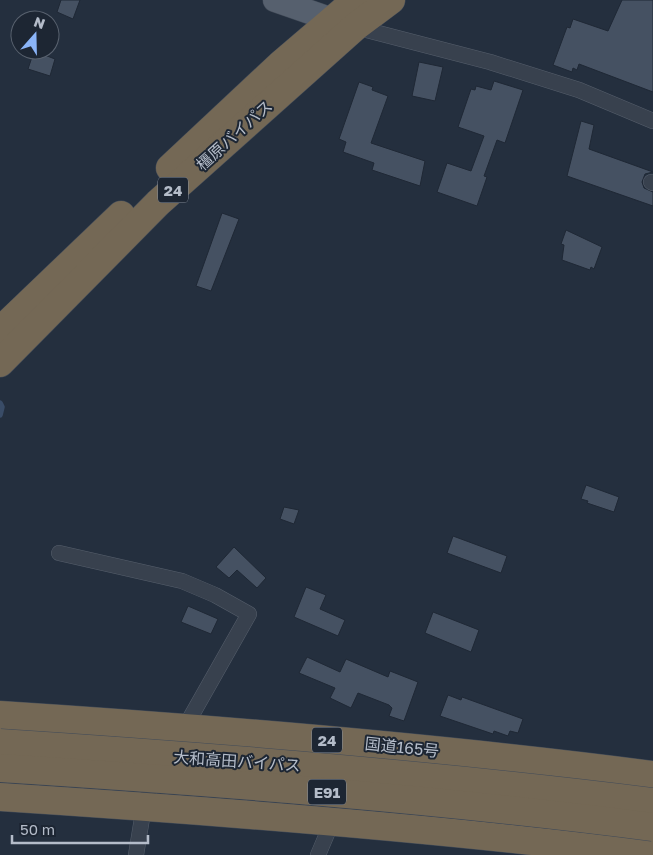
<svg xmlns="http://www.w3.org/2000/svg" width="653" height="855" viewBox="0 0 653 855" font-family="'Golos Text','Noto Sans JP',sans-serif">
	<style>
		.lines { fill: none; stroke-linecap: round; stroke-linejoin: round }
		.stream { stroke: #394c67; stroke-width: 5.5 }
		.building { fill: #455162; stroke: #1f2835 }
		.street-casing { stroke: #565f6c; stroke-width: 16 }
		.primary-casing { stroke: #414a57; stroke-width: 25 }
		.highway-casing { stroke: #434c59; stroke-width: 29 }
		.street { stroke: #38414e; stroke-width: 15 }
		.primary { stroke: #56606e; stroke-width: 24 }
		.highway { stroke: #746855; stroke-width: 28 }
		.highway-bridge-casing { stroke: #434c59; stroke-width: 29; stroke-linecap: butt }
		.highway-bridge { stroke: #746855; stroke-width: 28 }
		.labels { text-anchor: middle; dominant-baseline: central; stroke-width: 4; stroke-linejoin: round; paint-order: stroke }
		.shield { fill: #1d2633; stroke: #878f9c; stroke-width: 1 }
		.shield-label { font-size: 15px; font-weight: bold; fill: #b4bcc9 }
		.street-label { font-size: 16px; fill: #b4bcc9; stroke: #1d2633 }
	</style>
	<rect width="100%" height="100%" fill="#242f3e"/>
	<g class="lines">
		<polyline class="stream" points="0,403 2,407 0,415"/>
	</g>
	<g class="building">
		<polygon points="61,0 80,0 73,19 57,12"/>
		<polygon points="622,0 653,0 653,92 579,64 577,70 573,68 572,72 553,65 567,27 570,28 573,19 608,31"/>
		<polygon points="34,51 55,59 50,76 28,69"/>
		<polygon points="419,62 443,67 435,101 412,96"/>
		<polygon points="494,81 523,90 505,143 497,140 484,176 487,177 477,206 437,192 447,163 471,171 484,136 458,127 471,89 475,90 476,86 491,90"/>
		<polygon points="359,82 373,87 372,90 388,96 371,143 425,161 420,186 372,170 374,163 343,152 346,142 339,139"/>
		<polygon points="581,121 594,125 589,149 653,172 645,174 642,182 644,188 653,192 653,206 567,176"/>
		<polygon points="222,213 239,219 211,291 196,286"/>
		<polygon points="566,230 602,247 594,269 591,267 590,270 562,260 564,245 561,244"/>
		<polygon points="586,485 619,497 614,512 587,503 588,501 581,499"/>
		<polygon points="284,507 299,510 294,524 280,519"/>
		<polygon points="453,536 507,556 501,573 447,553"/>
		<polygon points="234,547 266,578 257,588 237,570 229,578 216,567"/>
		<polygon points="306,587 326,595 320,609 345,620 338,636 294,617"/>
		<polygon points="188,606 218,619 211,634 181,622"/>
		<polygon points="433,612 479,630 471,652 425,633"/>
		<polygon points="307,657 340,672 346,659 388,677 390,671 418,682 404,721 389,716 392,708 389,705 358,693 351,708 330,698 335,688 299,673"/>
		<polygon points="448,695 461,700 462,697 523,719 518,733 510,731 508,736 494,731 493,734 440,716"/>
	</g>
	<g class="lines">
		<g class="street-casing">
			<g id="street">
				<polyline points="355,27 490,62 579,90 653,121"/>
				<polyline points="651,182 653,183"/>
				<polyline points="59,553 182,581 215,595 249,614 185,727"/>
				<polyline points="136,855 144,806 156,772"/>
				<polyline points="318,855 332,822"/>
			</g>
		</g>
		<g class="primary-casing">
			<polyline id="primary" points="275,0 347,25"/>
		</g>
		<g class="highway-casing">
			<g id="highway">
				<polyline points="170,168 280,65 356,0"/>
				<polyline points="0,331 121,215"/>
				<polyline points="0,363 158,203 355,27 391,0"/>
				<path d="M0,715C218,729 436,747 653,775"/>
				<path d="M0,797C218,811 436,828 653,855"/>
			</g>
		</g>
		<use href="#street" class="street"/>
		<use href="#primary" class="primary"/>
		<use href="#highway" class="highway"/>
		<g class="highway-bridge-casing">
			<g id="highway-bridge">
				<path d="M0,743C218,757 436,775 653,802"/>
				<path d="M0,768C218,782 436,799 653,827"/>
			</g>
		</g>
		<use href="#highway-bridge" class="highway-bridge"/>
	</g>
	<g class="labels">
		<g class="shield">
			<rect x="158" y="177.5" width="30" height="25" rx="4"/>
			<rect x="312" y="727.5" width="30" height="25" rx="4"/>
			<rect x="308" y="779.5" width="38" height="25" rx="4"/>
		</g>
		<g class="shield-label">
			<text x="173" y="190">24</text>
			<text x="327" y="740">24</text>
			<text x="327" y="792">E91</text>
		</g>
		<g class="street-label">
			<text transform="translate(234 135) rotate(-42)">橿原バイパス</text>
			<text transform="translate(402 747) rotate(6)">国道165号</text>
			<text transform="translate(237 761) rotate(4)">大和高田バイパス</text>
		</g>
	</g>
	<g transform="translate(35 35) rotate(20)"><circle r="24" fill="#1d2633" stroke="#59626f"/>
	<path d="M0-4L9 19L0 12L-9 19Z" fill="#8ab4f8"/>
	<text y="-8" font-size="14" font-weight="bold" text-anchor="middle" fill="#b4bcc9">N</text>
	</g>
	<path d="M12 835v8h136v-8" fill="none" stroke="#b4bcc9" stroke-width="2.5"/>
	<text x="20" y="835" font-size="15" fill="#b4bcc9" stroke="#1d2633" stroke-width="4" paint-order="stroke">50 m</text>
</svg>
